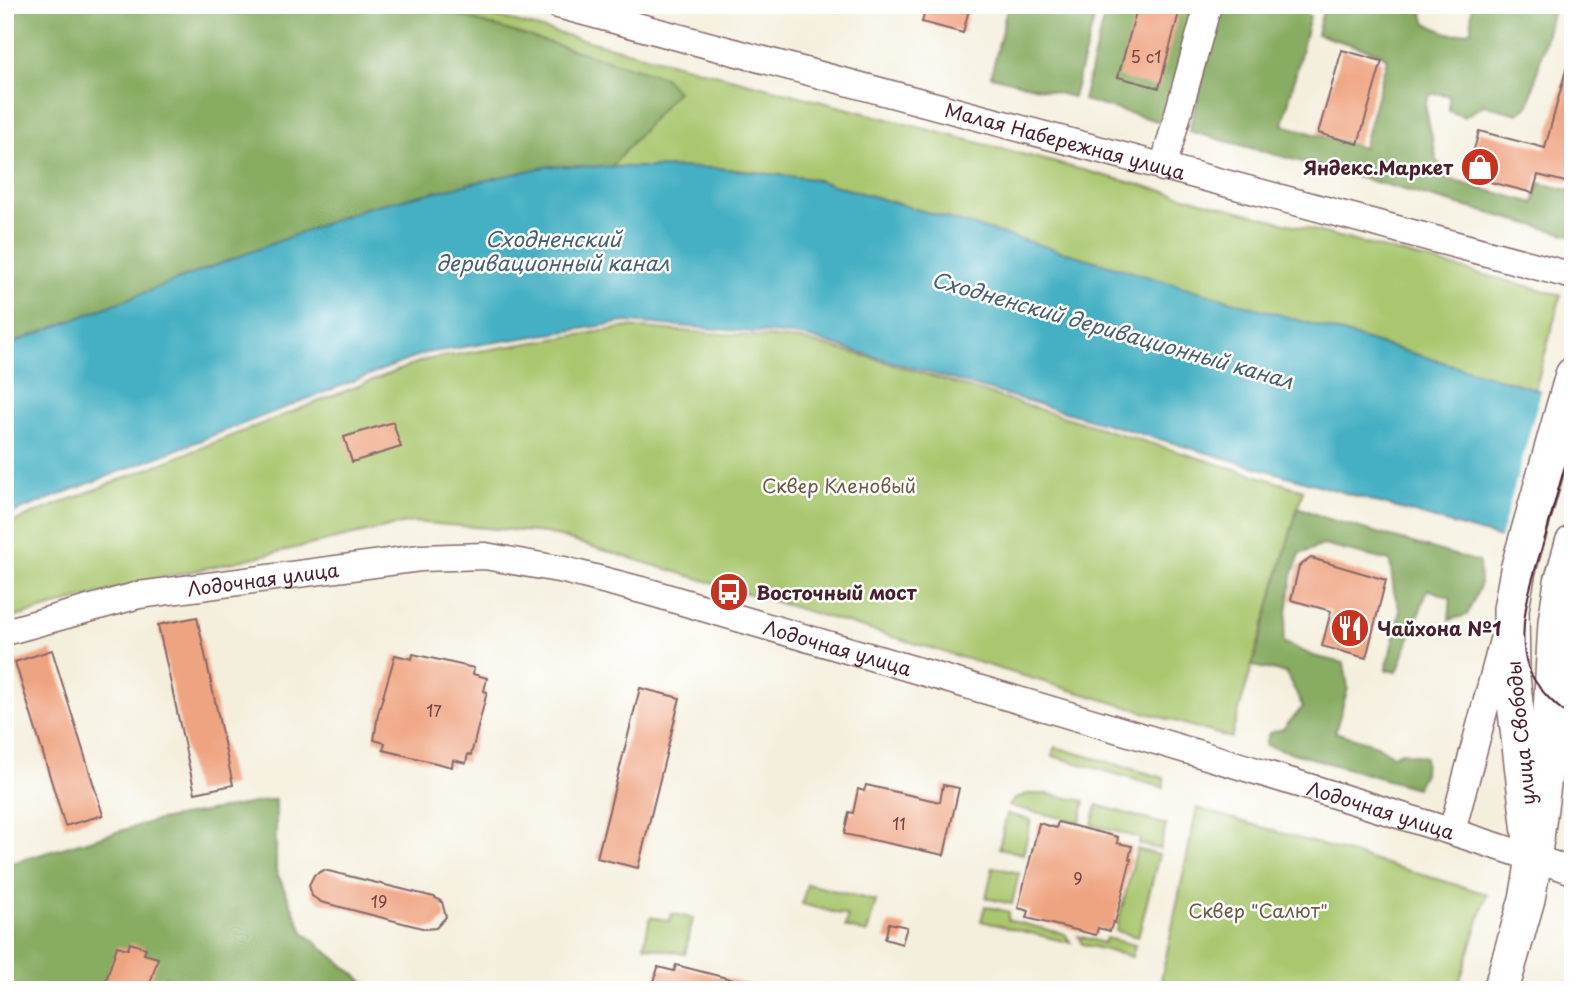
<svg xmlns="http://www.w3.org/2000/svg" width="1578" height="995" viewBox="0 0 1578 995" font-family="'Playpen Sans',sans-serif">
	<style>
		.green { fill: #aac76f; stroke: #7a734d; stroke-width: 2 }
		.forest { fill: #87ac62; stroke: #686646; stroke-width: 2 }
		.water { fill: #45b0c3; stroke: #486877; stroke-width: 2 }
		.pier { fill: #f4efdd }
		.building { fill: #efa481 }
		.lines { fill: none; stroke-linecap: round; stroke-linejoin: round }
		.minor-casing { stroke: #866869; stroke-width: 29 }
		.major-casing { stroke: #866869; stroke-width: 38 }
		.minor { stroke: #fff; stroke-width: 26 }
		.major { stroke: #fff; stroke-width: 35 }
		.tram { stroke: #4a1f2b; stroke-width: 2 }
		.labels { text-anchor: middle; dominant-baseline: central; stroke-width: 5; stroke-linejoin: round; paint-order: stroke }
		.number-label { font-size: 16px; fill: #734040 }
		.street-label { font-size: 19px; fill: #4a1f2b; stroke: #fff }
		.poi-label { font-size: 19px; font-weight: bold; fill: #4a1f2b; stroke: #fff; text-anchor: start }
		.park-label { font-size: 19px; fill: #6c5a43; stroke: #fff }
		.water-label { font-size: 21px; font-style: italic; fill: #48606f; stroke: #fff }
	</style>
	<rect width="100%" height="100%" fill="#fff"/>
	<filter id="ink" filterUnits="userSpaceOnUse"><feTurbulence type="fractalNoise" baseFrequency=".0143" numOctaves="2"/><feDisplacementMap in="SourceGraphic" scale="14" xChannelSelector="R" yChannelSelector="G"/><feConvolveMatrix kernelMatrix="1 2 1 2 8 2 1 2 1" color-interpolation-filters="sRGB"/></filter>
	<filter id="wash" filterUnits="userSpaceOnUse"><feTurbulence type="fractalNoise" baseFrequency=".00686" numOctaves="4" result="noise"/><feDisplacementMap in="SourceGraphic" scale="28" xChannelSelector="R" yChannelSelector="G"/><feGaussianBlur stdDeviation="1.57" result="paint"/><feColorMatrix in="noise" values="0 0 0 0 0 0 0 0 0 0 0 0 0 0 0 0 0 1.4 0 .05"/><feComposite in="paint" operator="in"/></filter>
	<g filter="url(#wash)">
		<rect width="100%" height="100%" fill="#f4efdd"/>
		<g class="green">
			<polygon points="175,5 451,5 1561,295 1535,390 813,179 718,168 549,166"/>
			<polygon points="628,327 802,340 872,358 1303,490 1231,738 546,533 411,522 123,587 5,620 5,525 424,360"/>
			<polygon points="1055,747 1164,778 1164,788 1053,756"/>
			<polygon points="1027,794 1047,794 1085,801 1080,822 1008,806 1014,799"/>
			<polygon points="1097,805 1166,825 1160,849 1139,844 1140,838 1092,825"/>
			<polygon points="1197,808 1487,894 1457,990 1159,990"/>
			<polygon points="1007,814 1031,820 1023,854 999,848"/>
			<polygon points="1137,849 1159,855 1138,937 1116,931"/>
			<polygon points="993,867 1019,873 1012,904 986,898"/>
			<polygon points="807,884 876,901 867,933 845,927 848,916 802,904"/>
			<polygon points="985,906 1009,912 1008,920 1065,934 1071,943 981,921"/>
			<polygon points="672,914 693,918 685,954 644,946 650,917 670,921"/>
			<polygon points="1078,936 1104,943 1106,938 1135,945 1132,957 1082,944"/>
		</g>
		<g class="forest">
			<polygon points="5,5 424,5 664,77 677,91 611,167 549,166 5,346"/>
			<polygon points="1008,5 1098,5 1073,97 991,76"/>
			<polygon points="1107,5 1201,5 1168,124 1083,100"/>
			<path d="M1222,5H1302L1300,12L1310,16L1283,125L1363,148L1387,59L1382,54L1317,34L1323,10L1312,5H1419L1426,23C1442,31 1453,39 1471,30L1472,5H1554L1529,105L1518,114L1484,105L1464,117L1449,111V96L1439,93L1429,95L1425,105L1437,161L1454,181L1534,203L1539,183L1573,191V236L1189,131Z"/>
			<polygon points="1298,507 1325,518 1479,562 1480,586 1467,615 1449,620 1451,598 1428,589 1397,672 1386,670 1400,611 1394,592 1390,561 1323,545 1300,554 1292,576 1283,642 1313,656 1344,663 1348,688 1335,732 1377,745 1392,755 1403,752 1425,757 1424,773 1416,788 1265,745 1269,733 1283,729 1303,707 1286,673 1252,666"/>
			<polygon points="276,799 276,871 304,933 374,990 218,990 165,976 158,990 5,990 5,865 154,821"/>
		</g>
		<polygon class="water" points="549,166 718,168 813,179 1573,400 1573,559 803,336 626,322 426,353 5,516 5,346 368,207"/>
		<polygon class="pier" points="1542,388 1573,397 1573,563 1499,542"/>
		<g id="blocks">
			<g class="building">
				<polygon points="927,5 970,5 963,33 922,22"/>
				<polygon points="1138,5 1181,5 1159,88 1118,77"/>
				<polygon points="1342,50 1382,61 1358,144 1318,133"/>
				<polygon points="1567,66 1573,66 1573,184 1538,175 1533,193 1467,176 1479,131 1545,148"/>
				<polygon points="393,422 401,447 352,462 344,437"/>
				<polygon points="1311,558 1386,580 1366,658 1322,646 1331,611 1291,600 1299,566"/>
				<polygon points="197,617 233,785 195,793 158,625"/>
				<polygon points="52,650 103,815 65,826 15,662"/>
				<polygon points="413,654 474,668 473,674 487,678 484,691 487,692 471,755 468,754 466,763 453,760 452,767 383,750 385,743 374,740 378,714 395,655 412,659"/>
				<polygon points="640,688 680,698 638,868 597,858"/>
				<polygon points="866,785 940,802 943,785 959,788 944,855 844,834 849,812 853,813 858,789 864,791"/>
				<polygon points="1058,822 1118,837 1117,843 1132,846 1129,859 1131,859 1115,923 1113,922 1110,931 1098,928 1096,935 1027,918 1029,911 1018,908 1039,823 1056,828"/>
				<polygon points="324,870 434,897 442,902 446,917 436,928 426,929 321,902 312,896 309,885 314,875"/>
				<polygon points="889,923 907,927 902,944 885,939"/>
				<polygon points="130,943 146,948 144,954 158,958 148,990 103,990 117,946 128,949"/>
				<polygon points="676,965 750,984 749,990 652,990 658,967 674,971"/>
			</g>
		</g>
	</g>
	<g filter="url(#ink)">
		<use href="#blocks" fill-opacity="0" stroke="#866869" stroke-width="2"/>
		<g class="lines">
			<g class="minor-casing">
				<g id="minor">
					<path id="s1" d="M558,5L1573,276"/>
					<polyline points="1163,168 1208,5"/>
					<path id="s2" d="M5,632L139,595L420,558L485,556L564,570L649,592C958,683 1267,770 1573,871"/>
					<polyline points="1452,831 1503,640"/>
				</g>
			</g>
			<g class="major-casing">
				<g id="major">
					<polyline points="1533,858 1512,677 1511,609 1518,570 1573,375"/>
					<polyline points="1501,990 1527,899 1531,877 1550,730 1556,622 1562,582 1573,543"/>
				</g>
			</g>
			<use href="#minor" class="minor"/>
			<use href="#major" class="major"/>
			<path class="tram" d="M1573,438C1564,469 1555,500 1547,531C1535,572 1514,624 1528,667C1536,689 1555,705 1573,719"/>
		</g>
	</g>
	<defs>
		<g id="shop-disc" transform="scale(2.0125)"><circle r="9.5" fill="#c8321e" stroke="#fff"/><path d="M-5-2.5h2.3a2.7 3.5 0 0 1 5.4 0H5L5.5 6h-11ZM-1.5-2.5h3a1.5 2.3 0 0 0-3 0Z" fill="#fff"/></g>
		<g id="bus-disc" transform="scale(2.0125)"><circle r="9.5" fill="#c8321e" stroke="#fff"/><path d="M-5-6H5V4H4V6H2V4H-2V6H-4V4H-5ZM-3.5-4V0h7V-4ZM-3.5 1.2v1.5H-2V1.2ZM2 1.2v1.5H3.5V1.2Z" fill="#fff"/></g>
		<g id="restaurant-disc" transform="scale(2.0125)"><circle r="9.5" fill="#c8321e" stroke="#fff"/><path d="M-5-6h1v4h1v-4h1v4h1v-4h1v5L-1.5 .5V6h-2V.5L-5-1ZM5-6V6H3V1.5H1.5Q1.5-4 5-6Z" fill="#fff"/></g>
	</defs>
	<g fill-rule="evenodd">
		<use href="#shop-disc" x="1480" y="167"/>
		<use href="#bus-disc" x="729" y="592"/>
		<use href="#restaurant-disc" x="1350" y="628"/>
	</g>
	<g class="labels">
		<g class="number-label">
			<text x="1146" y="56">5 с1</text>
			<text x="434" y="710">17</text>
			<text x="899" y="823">11</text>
			<text x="1078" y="878">9</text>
			<text x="379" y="901">19</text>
		</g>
		<g class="street-label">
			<text stroke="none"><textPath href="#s1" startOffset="525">Малая Набережная улица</textPath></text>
			<text stroke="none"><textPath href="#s2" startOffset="264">Лодочная улица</textPath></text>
			<text stroke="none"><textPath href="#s2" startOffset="852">Лодочная улица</textPath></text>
			<text transform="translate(1520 733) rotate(-96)">улица Свободы</text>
			<text stroke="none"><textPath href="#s2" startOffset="1419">Лодочная улица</textPath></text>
		</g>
		<g class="poi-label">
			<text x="1453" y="167" text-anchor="end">Яндекс.Маркет</text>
			<text x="756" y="592">Восточный мост</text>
			<text x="1377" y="628">Чайхона №1</text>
		</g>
		<g class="park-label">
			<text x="839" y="485">Сквер Кленовый</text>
			<text x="1258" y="910">Сквер "Салют"</text>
		</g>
		<g class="water-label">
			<text x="553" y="238">Сходненский<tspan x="553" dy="24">деривационный канал</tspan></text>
			<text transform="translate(1113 329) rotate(16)">Сходненский деривационный канал</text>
		</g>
	</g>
	<rect width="1578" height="995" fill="none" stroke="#fff" stroke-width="28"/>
</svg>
